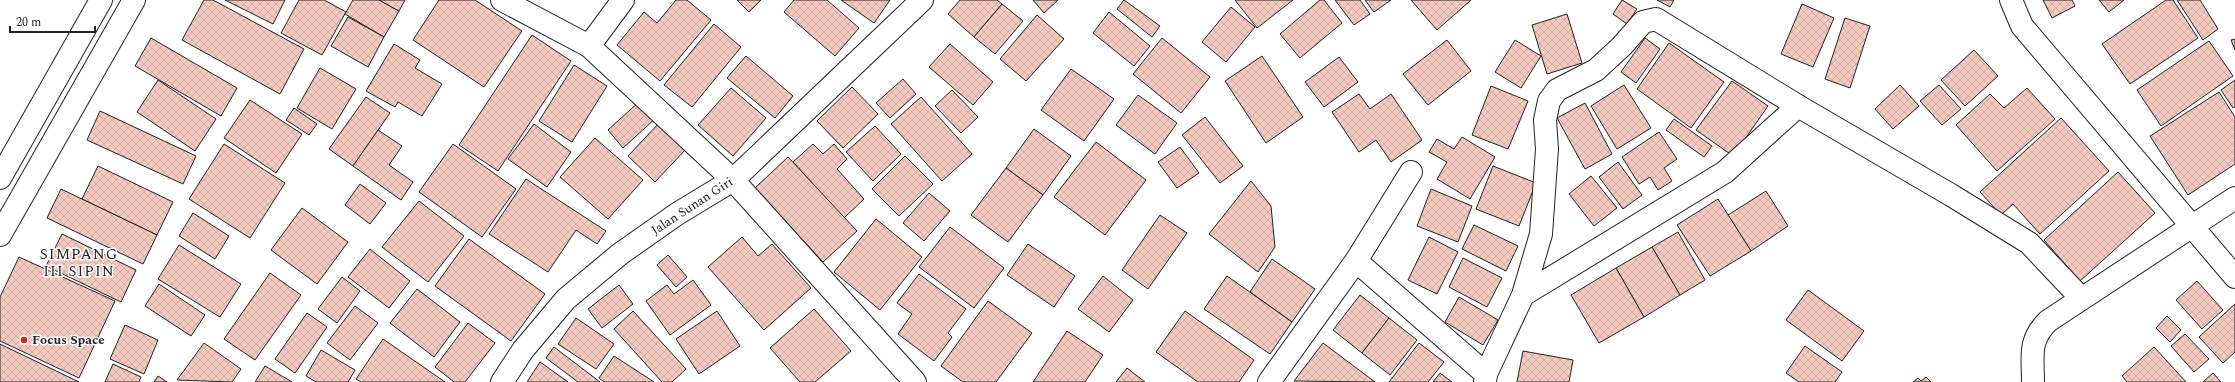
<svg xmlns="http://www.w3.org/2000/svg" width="2235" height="382" viewBox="0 0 2235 382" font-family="Spectral,serif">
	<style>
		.building { fill: url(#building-cross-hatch); stroke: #222 }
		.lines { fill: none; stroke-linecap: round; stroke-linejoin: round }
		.minor-casing { stroke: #222; stroke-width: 24 }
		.major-casing { stroke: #222; stroke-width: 24 }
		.minor { stroke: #fff; stroke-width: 22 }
		.major { stroke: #fff; stroke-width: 22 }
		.poi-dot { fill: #c62828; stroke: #fff; stroke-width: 1.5 }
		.labels { text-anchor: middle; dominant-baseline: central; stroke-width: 3; stroke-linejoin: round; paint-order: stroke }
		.street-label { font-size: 13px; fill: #222; stroke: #fff }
		.poi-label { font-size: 13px; font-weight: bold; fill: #222; stroke: #fff; text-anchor: start }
		.quarter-label { font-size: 15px; letter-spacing: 1px; fill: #222; stroke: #fff }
	</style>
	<defs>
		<pattern id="building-cross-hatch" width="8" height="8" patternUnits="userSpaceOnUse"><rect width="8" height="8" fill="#f3c9c0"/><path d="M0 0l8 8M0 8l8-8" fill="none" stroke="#d0aca5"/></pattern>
	</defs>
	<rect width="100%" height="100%" fill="#fff"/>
	<g class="building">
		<polygon points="204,0 213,0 304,49 280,94 182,40"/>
		<polygon points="225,0 285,0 273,24"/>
		<polygon points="299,0 324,0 346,12 322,55 281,33"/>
		<polygon points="353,0 379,0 399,11 384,37 345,14"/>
		<polygon points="379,0 405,0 399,11"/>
		<polygon points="439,0 475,0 522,31 484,87 413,40"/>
		<polygon points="676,0 687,0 711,20 660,81 617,45 644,12 657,23"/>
		<polygon points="737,0 761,0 749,12"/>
		<polygon points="794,0 827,0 859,28 835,56 784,12"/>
		<polygon points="841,0 890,0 874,23"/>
		<polygon points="960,0 997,0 1002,4 974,37 948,14"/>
		<polygon points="1033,0 1058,0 1044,13"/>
		<polygon points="1124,0 1160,26 1152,37 1117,9"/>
		<polygon points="1235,0 1293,0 1257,28"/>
		<polygon points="1320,0 1324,0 1342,23 1300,58 1280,34"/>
		<polygon points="1335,0 1360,0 1370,14 1354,25"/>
		<polygon points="1365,0 1391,0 1374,12"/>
		<polygon points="1411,0 1471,0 1437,30"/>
		<polygon points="1622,0 1637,9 1627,24 1613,14"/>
		<polygon points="1657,0 1674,0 1670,7"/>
		<polygon points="2043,0 2072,0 2075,6 2052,18"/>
		<polygon points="2099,0 2124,0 2109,12"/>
		<polygon points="2166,0 2173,0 2198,38 2130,84 2102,44"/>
		<polygon points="2177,0 2200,0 2218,29 2203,40"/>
		<polygon points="1002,4 1023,21 995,54 974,37"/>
		<polygon points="1802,4 1834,18 1813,67 1781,54"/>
		<polygon points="1231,7 1255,27 1226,62 1202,42"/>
		<polygon points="1109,12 1150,46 1134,66 1093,33"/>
		<polygon points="1567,14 1582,63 1547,74 1532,25"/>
		<polygon points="1037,15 1064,39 1026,81 1000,59"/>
		<polygon points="348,17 384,37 368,67 331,46"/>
		<polygon points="1845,18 1870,26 1850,88 1825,79"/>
		<polygon points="714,24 741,47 692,107 664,85"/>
		<polygon points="532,35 571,61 498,171 459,145"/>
		<polygon points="151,38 237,88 221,116 135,66"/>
		<polygon points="1162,38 1210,77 1181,113 1133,74"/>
		<polygon points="1645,38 1660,49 1636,83 1621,72"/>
		<polygon points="2235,39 2235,50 2231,40"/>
		<polygon points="1447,40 1471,71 1428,105 1403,74"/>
		<polygon points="1515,40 1541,56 1521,88 1495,72"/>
		<polygon points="2209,41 2233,76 2161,126 2137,90"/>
		<polygon points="1669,43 1724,82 1691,128 1637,89"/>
		<polygon points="394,44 420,60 415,68 442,84 422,116 398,102 395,107 366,91"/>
		<polygon points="950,44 993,82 973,105 929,67"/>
		<polygon points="1974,50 1998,76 1965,106 1941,80"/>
		<polygon points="746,56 793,96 775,118 727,78"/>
		<polygon points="1262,56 1303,117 1266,143 1225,81"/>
		<polygon points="1339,57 1358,82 1324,107 1305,82"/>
		<polygon points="574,65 607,86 572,142 539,121"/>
		<polygon points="320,68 356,89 332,129 297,108"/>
		<polygon points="1071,69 1114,99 1084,141 1041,110"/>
		<polygon points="903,79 916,94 890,118 876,103"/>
		<polygon points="158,80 216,119 195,151 137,112"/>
		<polygon points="2235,80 2235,107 2233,108 2221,90"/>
		<polygon points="1732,81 1768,106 1733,156 1696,130"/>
		<polygon points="1624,85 1651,128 1617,149 1591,106"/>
		<polygon points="1900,85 1919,106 1893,129 1875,109"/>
		<polygon points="1939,85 1961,109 1942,125 1920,101"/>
		<polygon points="1491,86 1528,101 1508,149 1472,135"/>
		<polygon points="852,87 878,114 843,148 817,121"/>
		<polygon points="731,88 766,118 733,156 698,125"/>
		<polygon points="2027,88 2055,119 1997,171 1956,125 1990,94 2004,108"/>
		<polygon points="952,90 978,117 961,133 935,106"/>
		<polygon points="2219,92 2235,117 2235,164 2188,195 2150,136"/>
		<polygon points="1359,94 1370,109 1391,94 1422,140 1391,162 1376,140 1359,152 1332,112"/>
		<polygon points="1138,95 1177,123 1155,154 1116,125"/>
		<polygon points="366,97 390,113 353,166 329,149"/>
		<polygon points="921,97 972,154 942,181 891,124"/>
		<polygon points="250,100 302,134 276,173 224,138"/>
		<polygon points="641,100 657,117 623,148 608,130"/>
		<polygon points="1585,103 1612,154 1585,169 1557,118"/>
		<polygon points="294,108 317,124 309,135 286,120"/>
		<polygon points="100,111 196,156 183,184 87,140"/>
		<polygon points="1205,117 1243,166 1220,183 1182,135"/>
		<polygon points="2061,118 2109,171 2040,234 2013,204 2001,215 1980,192"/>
		<polygon points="1674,119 1712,146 1704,157 1666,130"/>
		<polygon points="660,122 687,148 655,182 628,156"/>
		<polygon points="534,124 571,152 547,187 508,159"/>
		<polygon points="875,126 901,154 873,181 846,152"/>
		<polygon points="1034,129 1071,156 1043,195 1006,168"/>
		<polygon points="378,130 402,146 389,165 413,182 401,200 353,166"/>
		<polygon points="1659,132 1677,159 1664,168 1672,181 1658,190 1650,177 1639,184 1622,157"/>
		<polygon points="1462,137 1495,157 1470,199 1437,179 1447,162 1429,152 1437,139 1454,149"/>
		<polygon points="595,138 643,180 608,219 560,177"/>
		<polygon points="1096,142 1146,180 1105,235 1054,197"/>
		<polygon points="224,144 285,183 250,238 189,199"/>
		<polygon points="453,144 516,189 482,237 419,192"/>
		<polygon points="813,144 823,154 834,144 847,159 837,169 864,199 844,218 793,162"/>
		<polygon points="1180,147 1199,173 1177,188 1158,162"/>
		<polygon points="905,156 933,184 899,216 872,189"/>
		<polygon points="788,157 857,231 823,262 755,188"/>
		<polygon points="1618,162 1642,195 1623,209 1599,177"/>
		<polygon points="98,166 173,202 157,235 82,199"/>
		<polygon points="1493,166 1536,183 1519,226 1476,209"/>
		<polygon points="1006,168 1043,195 1008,242 971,215"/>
		<polygon points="2118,172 2155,213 2080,281 2044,240"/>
		<polygon points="1591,176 1617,208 1594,226 1569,194"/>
		<polygon points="526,179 606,231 597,244 576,230 548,272 489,234"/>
		<polygon points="1251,181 1271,206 1275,247 1258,272 1209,234"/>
		<polygon points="360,184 386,203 370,224 345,205"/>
		<polygon points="61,189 157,235 143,264 47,218"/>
		<polygon points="1431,189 1472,206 1458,242 1417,226"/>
		<polygon points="1766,191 1788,226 1751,251 1728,215"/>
		<polygon points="929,193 950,211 924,241 903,223"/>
		<polygon points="1718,199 1751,251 1710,276 1677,225"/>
		<polygon points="419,201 464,236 428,282 382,247"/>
		<polygon points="302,208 348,242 317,284 271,250"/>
		<polygon points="193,213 229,236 215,259 179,236"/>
		<polygon points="1160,215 1187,233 1148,289 1122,270"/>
		<polygon points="876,219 922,257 880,310 834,272"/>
		<polygon points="1474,225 1518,246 1506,271 1462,249"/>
		<polygon points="950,227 1004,268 974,308 919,267"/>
		<polygon points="1678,232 1705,280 1680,295 1652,247"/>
		<polygon points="62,234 136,270 121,302 46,266"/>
		<polygon points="742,237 758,256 772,244 811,288 764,330 708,267"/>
		<polygon points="1429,237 1458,252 1437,294 1408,280"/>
		<polygon points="469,239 545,294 511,341 435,286"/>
		<polygon points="1028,244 1075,276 1054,307 1007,275"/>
		<polygon points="179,245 241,284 220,317 158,279"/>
		<polygon points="1652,247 1680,295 1644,317 1616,268"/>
		<polygon points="370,249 410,281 389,308 348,277"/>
		<polygon points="668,255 687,277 676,287 657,265"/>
		<polygon points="19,257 115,301 79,378 0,341 0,297"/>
		<polygon points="1463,258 1502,278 1487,307 1449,287"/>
		<polygon points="1272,259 1315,289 1292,322 1250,292"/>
		<polygon points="1616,268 1644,317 1599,343 1571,295"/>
		<polygon points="270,273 301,295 255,360 224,339"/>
		<polygon points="919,274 966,309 948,333 952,337 934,361 898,334 912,314 897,303"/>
		<polygon points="1103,276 1133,300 1109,332 1078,309"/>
		<polygon points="1227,276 1292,322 1270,354 1204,309"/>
		<polygon points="342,277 360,291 337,323 318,309"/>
		<polygon points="693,280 711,305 670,335 646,301 667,285 674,294"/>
		<polygon points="2197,281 2223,310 2202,329 2176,300"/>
		<polygon points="159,284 205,315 191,336 145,306"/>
		<polygon points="619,285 633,304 602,328 588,309"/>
		<polygon points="417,289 460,322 434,357 390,323"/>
		<polygon points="1808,290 1864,331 1842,361 1786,320"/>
		<polygon points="1360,295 1389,318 1362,353 1333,330"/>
		<polygon points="1459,297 1498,320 1483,345 1445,322"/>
		<polygon points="988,301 1032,333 996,382 963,382 941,366"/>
		<polygon points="2235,304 2235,352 2223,363 2199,337"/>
		<polygon points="355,306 378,323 350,360 327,343"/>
		<polygon points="814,309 851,351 815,382 800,382 770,348"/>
		<polygon points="633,311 686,369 672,382 662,382 614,329"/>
		<polygon points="717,311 740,346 699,374 676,339"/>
		<polygon points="1185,311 1254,360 1239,382 1198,382 1156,352"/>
		<polygon points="307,313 327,327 295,373 275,359"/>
		<polygon points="2167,316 2181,330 2170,342 2156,328"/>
		<polygon points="576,318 614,344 596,369 558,344"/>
		<polygon points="1389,318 1417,340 1390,375 1362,353"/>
		<polygon points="468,323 495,343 465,382 454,382 435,367"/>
		<polygon points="125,325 158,340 144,374 110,359"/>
		<polygon points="1067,331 1103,355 1085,382 1033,382"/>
		<polygon points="2185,334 2209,359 2194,372 2171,346"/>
		<polygon points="383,339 445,382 361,382 356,379"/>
		<polygon points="204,343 241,369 232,382 177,380"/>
		<polygon points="1323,343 1375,382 1294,381"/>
		<polygon points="1419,343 1444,362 1428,382 1389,382"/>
		<polygon points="0,344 79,382 0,382"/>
		<polygon points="1805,346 1842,372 1835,382 1799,382 1786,373"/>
		<polygon points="554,347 600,382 578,382 546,358"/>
		<polygon points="2154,347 2186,382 2127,382 2122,376"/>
		<polygon points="321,350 355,370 348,382 316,382 306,376"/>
		<polygon points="1523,351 1573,360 1569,382 1517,382"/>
		<polygon points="614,356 654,382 604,382 599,378"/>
		<polygon points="540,362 568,382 527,382"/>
		<polygon points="113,364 141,377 139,382 105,382"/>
		<polygon points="265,366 292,382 255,382"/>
		<polygon points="1127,368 1145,382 1116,382"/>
		<polygon points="1440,373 1452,382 1433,382"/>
		<polygon points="2213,373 2221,382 2203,382"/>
		<polygon points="158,376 167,382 154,382"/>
		<polygon points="1926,377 1931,382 1913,382 1918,378 1921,381"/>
	</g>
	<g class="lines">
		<g class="minor-casing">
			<g id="minor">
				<polyline points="502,0 589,46 733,180 915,382"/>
				<polyline points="2011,0 2022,26 2235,277"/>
				<polyline points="589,46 623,0"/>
				<polyline points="1798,106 1951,195 2029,243 2081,298"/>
				<polyline points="1356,261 1486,374 1485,382"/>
				<polyline points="1486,374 1523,295 1541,234 1547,149 1545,120 1549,101 1557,90 1596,70 1622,46 1643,22 1656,19 1798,106 1725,172 1523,295"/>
				<polyline points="502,382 523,350 566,299 620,254 677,214 733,180 922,0"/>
				<polyline points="1269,382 1356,261 1411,172"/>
				<path d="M2033,382C2033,356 2028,341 2048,321L2235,198"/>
			</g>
		</g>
		<g class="major-casing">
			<g id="major">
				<polyline points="0,178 101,0"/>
				<polyline points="0,235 134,0"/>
			</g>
		</g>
		<use href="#minor" class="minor"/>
		<use href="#major" class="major"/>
	</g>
	<circle class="poi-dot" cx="24" cy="340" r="4"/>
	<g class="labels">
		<g class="street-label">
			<text transform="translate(692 206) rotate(-33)">Jalan Sunan Giri</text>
		</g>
		<g class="poi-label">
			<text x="32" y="340">Focus Space</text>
		</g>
		<g class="quarter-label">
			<text x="79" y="254">SIMPANG<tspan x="79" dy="17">III SIPIN</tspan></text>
		</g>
	</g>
	<path d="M10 26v6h85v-6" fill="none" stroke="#222222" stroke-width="2"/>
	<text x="16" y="26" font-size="12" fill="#222222" stroke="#ffffff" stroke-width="3" paint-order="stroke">20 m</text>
</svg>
